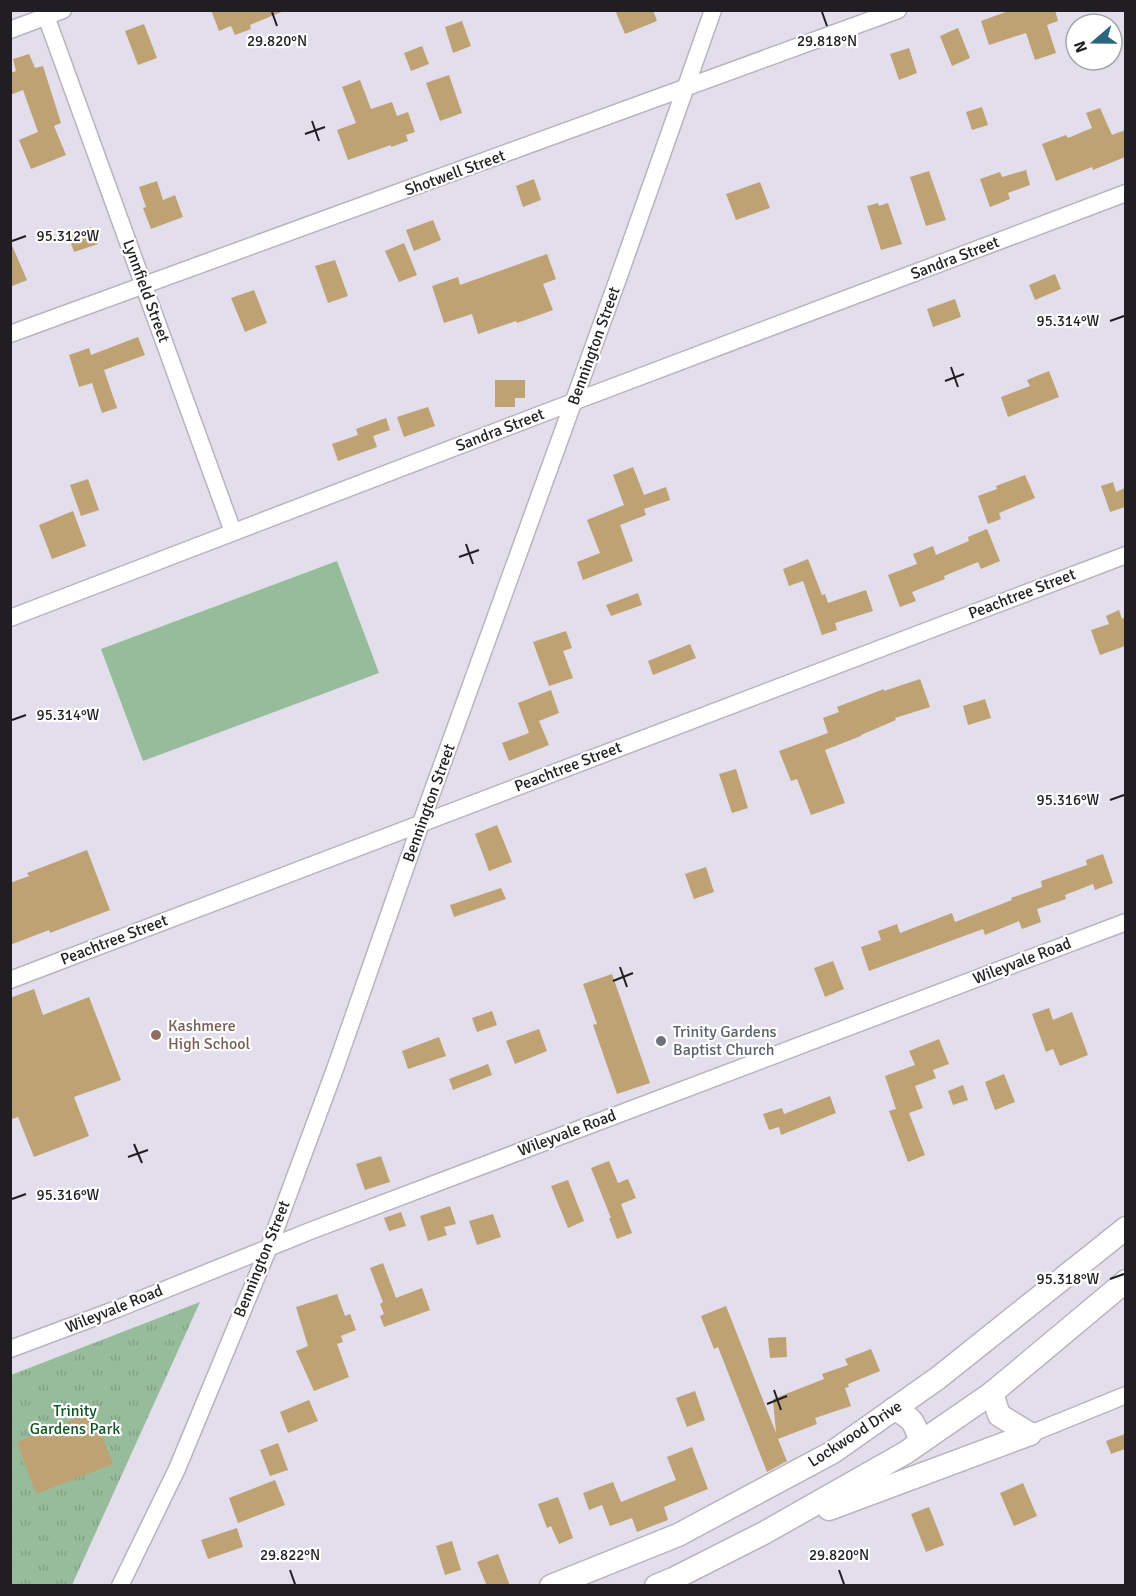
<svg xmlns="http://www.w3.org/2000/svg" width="1136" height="1596" viewBox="0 0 1136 1596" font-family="Signika,sans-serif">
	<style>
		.grass { fill: #96bc9b }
		.park { fill: url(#park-tufts) }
		.building { fill: #bfa273 }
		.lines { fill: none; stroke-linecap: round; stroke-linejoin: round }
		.street-casing { stroke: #b8b4bf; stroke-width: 19 }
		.secondary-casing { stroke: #b8b4bf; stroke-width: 25 }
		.street { stroke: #fff; stroke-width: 16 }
		.secondary { stroke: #fff; stroke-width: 22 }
		.ticks { fill: none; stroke: #201e22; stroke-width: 2 }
		.education-dot { fill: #8d6e63; stroke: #fff; stroke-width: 2 }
		.worship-dot { fill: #6b7280; stroke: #fff; stroke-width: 2 }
		.labels { text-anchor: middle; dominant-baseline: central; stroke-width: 4.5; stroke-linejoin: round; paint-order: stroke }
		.street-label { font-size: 16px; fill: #201e22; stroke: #fff }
		.education-label { font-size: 16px; fill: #785e54; stroke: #fff; text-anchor: start }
		.worship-label { font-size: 16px; fill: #5b616d; stroke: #fff; text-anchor: start }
		.park-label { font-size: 16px; fill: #0f5424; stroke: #fff }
		.ticks-label { font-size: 15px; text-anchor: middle; fill: #201e22; stroke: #fff; stroke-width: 4.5; stroke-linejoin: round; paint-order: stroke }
	</style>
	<defs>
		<pattern id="park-tufts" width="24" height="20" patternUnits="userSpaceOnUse" patternTransform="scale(1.5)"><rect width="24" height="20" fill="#96bc9b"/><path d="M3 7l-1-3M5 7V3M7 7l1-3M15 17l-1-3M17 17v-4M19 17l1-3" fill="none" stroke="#81a185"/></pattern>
	</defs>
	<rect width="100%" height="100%" fill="#e3deeb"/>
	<polygon class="grass" points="337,561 379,673 143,761 101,649"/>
	<polygon class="park" points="200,1302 72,1585 11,1586 11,1375"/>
	<g class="building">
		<polygon points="211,10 284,10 284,11 250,25 251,29 235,35 231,26 219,31"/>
		<polygon points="615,10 653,10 657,21 625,34"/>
		<polygon points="1011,10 1055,10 1058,21 1047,25 1056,53 1035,60 1026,33 989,45 981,21"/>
		<polygon points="462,21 471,46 453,53 445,27"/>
		<polygon points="144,24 157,58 138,65 125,31"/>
		<polygon points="958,28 970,58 952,66 940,36"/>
		<polygon points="422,46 429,64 411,71 404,53"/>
		<polygon points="909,48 917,73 899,80 890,54"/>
		<polygon points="29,54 35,68 43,66 61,123 54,126 66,155 31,169 19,140 38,132 23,90 10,95 10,73 16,71 13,59"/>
		<polygon points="449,75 462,113 440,121 426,83"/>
		<polygon points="360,80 371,109 392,102 397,116 408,112 415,132 406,135 408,141 391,147 391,145 348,160 337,130 356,123 342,87"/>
		<polygon points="982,107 988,125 972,130 966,112"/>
		<polygon points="1100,108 1112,135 1125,130 1125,157 1093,170 1092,167 1056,181 1042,144 1066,135 1068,138 1092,128 1086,113"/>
		<polygon points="1026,170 1030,185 1008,193 1010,199 990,207 980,179 1000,172 1002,177"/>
		<polygon points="929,171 946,220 926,226 910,177"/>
		<polygon points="534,179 541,200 523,207 516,186"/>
		<polygon points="157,181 163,200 175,195 183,217 151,229 143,208 146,207 139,187"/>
		<polygon points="760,182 770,208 736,220 726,194"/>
		<polygon points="878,203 879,206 888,203 902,244 881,250 867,206"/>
		<polygon points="433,220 441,240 414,251 406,230"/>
		<polygon points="92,227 98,244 74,252 68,235"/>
		<polygon points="10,241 27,280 10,287"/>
		<polygon points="404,243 417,275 399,282 385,251"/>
		<polygon points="547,254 556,279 543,284 553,310 517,323 516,321 478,334 472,314 444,323 432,286 458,277 460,285"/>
		<polygon points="335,260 348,296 328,303 315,266"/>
		<polygon points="1055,274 1061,289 1035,300 1029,285"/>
		<polygon points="254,290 267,323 245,332 231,298"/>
		<polygon points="955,299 961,317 933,327 927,309"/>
		<polygon points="138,337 145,355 104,370 117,408 102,413 92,383 79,387 69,355 89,348 91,355"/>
		<polygon points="1049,371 1059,397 1008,417 1001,397 1030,386 1027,380"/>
		<polygon points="495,380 525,380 525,398 515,398 515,407 495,407"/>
		<polygon points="428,407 435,426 404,437 397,417"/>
		<polygon points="386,418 390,430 373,436 377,447 338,461 332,444 358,435 356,429"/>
		<polygon points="633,467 644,495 666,487 670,500 644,509 646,515 620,525 633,561 583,580 577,562 600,553 587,520 624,505 613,475"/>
		<polygon points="1025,475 1035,498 999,513 1001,519 988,524 978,496 997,489 996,486"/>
		<polygon points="88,479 99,510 81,516 70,485"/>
		<polygon points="1113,482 1116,492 1125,488 1125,507 1110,512 1101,486"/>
		<polygon points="73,511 86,546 52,559 39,525"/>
		<polygon points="987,529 1000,561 981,569 978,562 944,576 945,579 912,592 916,601 900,607 888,575 917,564 913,554 933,546 936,555 969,541 968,537"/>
		<polygon points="808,559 822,595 825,594 828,603 866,590 873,611 835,623 837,630 822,635 803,581 789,586 783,569"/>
		<polygon points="638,593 642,605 611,616 606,605"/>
		<polygon points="1119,610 1122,619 1125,617 1125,646 1100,655 1091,630 1109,624 1106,616"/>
		<polygon points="566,631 572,648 563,651 573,678 549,686 533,642"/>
		<polygon points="690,644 696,658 653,675 648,661"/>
		<polygon points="920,679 930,707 895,718 896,720 861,735 861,736 825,750 845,803 811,815 797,779 791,781 779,751 828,733 823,718 839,712 837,707 884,689 884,691"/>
		<polygon points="551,690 559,713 539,721 549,745 509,761 502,743 529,733 518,703"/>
		<polygon points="985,699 991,718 968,725 963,706"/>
		<polygon points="736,769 748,808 732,813 719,774"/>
		<polygon points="497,825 512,862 489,871 475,834"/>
		<polygon points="87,850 110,910 50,933 49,930 10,945 10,883 29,876 27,873"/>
		<polygon points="1103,854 1113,883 1095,890 1093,884 1065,895 1066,899 1037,909 1041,922 1022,929 1019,921 985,935 983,929 869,971 861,947 881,940 878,931 897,924 900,933 952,913 955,922 1012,900 1011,898 1042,887 1041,881 1087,865 1086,860"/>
		<polygon points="706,867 714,892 694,899 685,874"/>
		<polygon points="501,888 506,899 454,917 450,905"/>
		<polygon points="833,961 844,989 825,997 814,968"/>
		<polygon points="612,974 650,1083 617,1094 593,1025 597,1024 583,984"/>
		<polygon points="34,989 43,1015 89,997 121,1080 74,1097 89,1136 34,1157 18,1117 10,1120 10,998"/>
		<polygon points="1049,1008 1053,1020 1072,1012 1088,1055 1060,1066 1053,1049 1046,1052 1032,1014"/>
		<polygon points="492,1011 497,1025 477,1032 472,1018"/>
		<polygon points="539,1029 547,1051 515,1064 506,1041"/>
		<polygon points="439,1037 446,1056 408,1069 402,1051"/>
		<polygon points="939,1039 949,1064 933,1070 936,1078 915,1086 923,1108 909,1113 925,1155 908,1162 889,1111 896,1109 885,1076 915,1065 909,1051"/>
		<polygon points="488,1064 492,1075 453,1090 449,1079"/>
		<polygon points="1004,1074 1015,1102 995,1110 985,1082"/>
		<polygon points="963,1085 968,1100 953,1105 948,1091"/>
		<polygon points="830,1096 836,1113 781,1135 779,1127 769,1130 763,1114 782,1108 784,1114"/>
		<polygon points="381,1156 390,1182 365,1190 356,1164"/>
		<polygon points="609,1161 618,1183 628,1179 636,1198 621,1204 632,1233 617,1239 609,1218 611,1218 591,1168"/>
		<polygon points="568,1180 584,1221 568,1228 551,1186"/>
		<polygon points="450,1206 456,1224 444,1227 447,1235 428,1241 420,1216"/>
		<polygon points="401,1212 406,1226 389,1231 384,1218"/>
		<polygon points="493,1214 501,1237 477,1245 469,1221"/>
		<polygon points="383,1263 396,1298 422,1288 430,1310 384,1327 380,1316 384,1314 380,1304 383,1302 370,1268"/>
		<polygon points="337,1294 345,1316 350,1314 356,1330 341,1336 343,1342 337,1344 349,1377 314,1391 296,1351 308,1346 296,1307"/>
		<polygon points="726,1306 776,1433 773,1399 824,1379 822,1374 848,1365 845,1359 871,1349 880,1371 848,1384 849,1387 845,1388 851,1406 815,1418 817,1424 778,1439 787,1461 767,1472 718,1347 714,1349 701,1316"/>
		<polygon points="786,1337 787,1357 770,1358 768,1338"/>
		<polygon points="695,1391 705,1420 687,1427 676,1398"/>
		<polygon points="309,1400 318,1421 288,1433 280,1412"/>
		<polygon points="93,1412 113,1464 36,1494 17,1442"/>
		<polygon points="1125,1434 1125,1449 1111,1454 1106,1441"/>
		<polygon points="278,1443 288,1470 270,1476 260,1450"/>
		<polygon points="692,1447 708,1489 664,1507 668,1520 637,1532 632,1518 610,1526 602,1505 589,1510 583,1493 613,1482 621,1502 676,1480 667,1457"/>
		<polygon points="275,1480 285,1505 238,1523 229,1498"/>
		<polygon points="1023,1483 1037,1516 1014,1526 1000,1493"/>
		<polygon points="558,1497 573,1538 559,1544 551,1526 547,1528 538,1504"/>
		<polygon points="929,1507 944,1545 926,1552 911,1514"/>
		<polygon points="237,1528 243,1547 208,1559 201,1540"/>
		<polygon points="452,1541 461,1570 445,1575 436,1546"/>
		<polygon points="498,1554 510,1586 487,1586 477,1562"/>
	</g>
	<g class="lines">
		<g class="street-casing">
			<g id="street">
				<polyline points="46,16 233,532"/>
				<polyline points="10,30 63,10"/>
				<polyline points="10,334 898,10"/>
				<polyline points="10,618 573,402 1126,193"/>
				<polyline points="10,980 1126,555"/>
				<polyline points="10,1349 117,1309 310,1231 1126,922"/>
				<polyline points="1030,1434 1126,1395"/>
				<polyline points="120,1586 177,1469 269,1247 335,1069 421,823 619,276 713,10"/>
			</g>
		</g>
		<g class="secondary-casing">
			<g id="secondary">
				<polyline points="992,1393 999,1415 1030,1434"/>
				<path d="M894,1409C915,1420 913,1421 921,1442"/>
				<polyline points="829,1509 1030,1434"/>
				<polyline points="551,1586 678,1535 833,1452 938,1378 1126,1228"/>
				<polyline points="656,1586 673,1579 764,1533 905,1453 992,1393 1126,1281"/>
			</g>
		</g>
		<use href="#street" class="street"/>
		<use href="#secondary" class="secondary"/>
	</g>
	<path class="ticks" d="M272,12L277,26M822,12L827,26M312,121L319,141M305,134L325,127M12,241L26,236M1110,321L1124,316M951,367L958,387M945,381L964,374M466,544L473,564M459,557L479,550M12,720L26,715M1110,800L1124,795M620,967L627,987M613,981L633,973M134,1144L142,1163M128,1157L148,1150M12,1199L26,1194M1110,1279L1124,1274M774,1390L781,1410M767,1404L787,1396M290,1570L295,1584M839,1570L844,1584"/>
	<circle class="education-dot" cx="156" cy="1035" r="6"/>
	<circle class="worship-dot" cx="661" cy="1041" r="6"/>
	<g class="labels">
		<g class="street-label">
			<text transform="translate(455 173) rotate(-20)">Shotwell Street</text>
			<text transform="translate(955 258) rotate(-21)">Sandra Street</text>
			<text transform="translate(146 291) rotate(70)">Lynnfield Street</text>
			<text transform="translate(594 346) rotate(-70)">Bennington Street</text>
			<text transform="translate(500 430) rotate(-21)">Sandra Street</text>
			<text transform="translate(1022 594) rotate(-21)">Peachtree Street</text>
			<text transform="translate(568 767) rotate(-21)">Peachtree Street</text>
			<text transform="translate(429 803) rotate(-70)">Bennington Street</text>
			<text transform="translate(114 940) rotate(-21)">Peachtree Street</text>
			<text transform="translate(1022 961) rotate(-21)">Wileyvale Road</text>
			<text transform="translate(567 1133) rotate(-21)">Wileyvale Road</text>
			<text transform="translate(262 1259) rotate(-68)">Bennington Street</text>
			<text transform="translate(114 1309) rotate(-22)">Wileyvale Road</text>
			<text transform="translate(855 1434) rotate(-33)">Lockwood Drive</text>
		</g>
		<g class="education-label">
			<text x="168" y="1026">Kashmere<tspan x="168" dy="18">High School</tspan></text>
		</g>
		<g class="worship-label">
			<text x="673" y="1032">Trinity Gardens<tspan x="673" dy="18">Baptist Church</tspan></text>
		</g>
		<g class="park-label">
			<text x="75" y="1411">Trinity<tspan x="75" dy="18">Gardens Park</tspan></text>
		</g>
	</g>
	<g class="ticks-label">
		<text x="277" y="46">29.820°N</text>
		<text x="827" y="46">29.818°N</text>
		<text x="68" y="241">95.312°W</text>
		<text x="1068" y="326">95.314°W</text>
		<text x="68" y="720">95.314°W</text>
		<text x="1068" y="805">95.316°W</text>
		<text x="68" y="1200">95.316°W</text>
		<text x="1068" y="1284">95.318°W</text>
		<text x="290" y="1560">29.822°N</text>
		<text x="839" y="1560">29.820°N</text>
	</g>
	<rect width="1136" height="1596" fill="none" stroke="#201e22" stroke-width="24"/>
	<g transform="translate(1094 42) rotate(250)"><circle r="28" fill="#ffffff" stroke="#a6a5a7" stroke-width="1.5"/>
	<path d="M0-4.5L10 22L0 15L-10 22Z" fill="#29657d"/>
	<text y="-9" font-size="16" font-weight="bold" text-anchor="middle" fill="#201e22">N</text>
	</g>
</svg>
